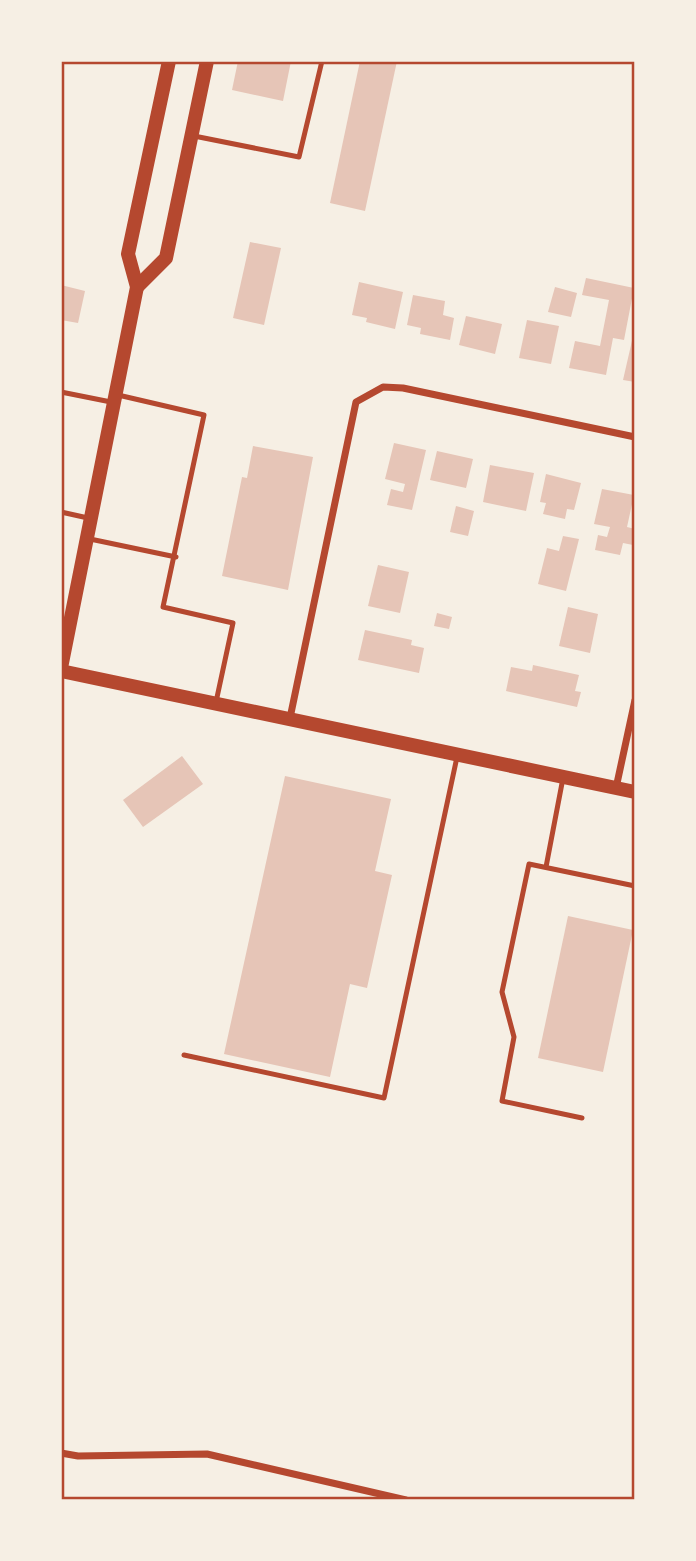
<svg xmlns="http://www.w3.org/2000/svg" width="696" height="1561" viewBox="0 0 696 1561" font-family="'Archivo Narrow',sans-serif">
	<style>
		.building { fill: #e6c5b7 }
		.lines { fill: none; stroke-linecap: round; stroke-linejoin: round }
		.service { stroke: #b5482f; stroke-width: 5 }
		.minor { stroke: #b5482f; stroke-width: 7 }
		.secondary { stroke: #b5482f; stroke-width: 14 }
		.neatline { fill: none; stroke: #b5482f; stroke-width: 2.5 }
	</style>
	<rect width="100%" height="100%" fill="#f6efe4"/>
	<g class="building">
		<polygon points="238,61 291,61 283,101 232,90"/>
		<polygon points="360,61 397,61 365,211 330,203"/>
		<polygon points="250,242 281,248 264,325 233,318"/>
		<polygon points="586,278 634,288 624,340 613,338 606,375 569,368 575,341 600,346 609,300 582,295"/>
		<polygon points="359,282 403,292 395,329 366,322 367,318 352,315"/>
		<polygon points="61,285 85,291 78,323 61,320"/>
		<polygon points="555,287 577,293 571,317 548,312"/>
		<polygon points="413,295 445,301 443,315 454,318 450,340 420,334 421,328 407,325"/>
		<polygon points="466,316 502,324 495,354 459,345"/>
		<polygon points="527,320 559,326 551,364 519,358"/>
		<polygon points="634,332 635,332 635,382 623,380"/>
		<polygon points="394,443 426,450 412,510 387,505 391,489 403,492 405,484 385,479"/>
		<polygon points="253,446 313,457 288,590 222,576 242,477 247,478"/>
		<polygon points="437,451 473,459 466,488 430,480"/>
		<polygon points="490,465 534,473 526,511 483,502"/>
		<polygon points="546,474 581,483 574,510 567,509 565,519 543,514 546,503 540,502"/>
		<polygon points="602,489 634,495 627,527 635,529 633,545 623,543 620,555 595,550 598,535 607,537 610,527 594,524"/>
		<polygon points="456,506 474,511 468,536 450,532"/>
		<polygon points="563,536 579,539 566,591 538,584 547,548 559,551"/>
		<polygon points="378,565 409,572 400,613 368,606"/>
		<polygon points="568,607 598,614 590,653 559,646"/>
		<polygon points="437,613 452,617 449,629 434,626"/>
		<polygon points="365,630 412,640 411,645 424,648 419,673 358,660"/>
		<polygon points="533,665 579,675 575,691 581,692 577,707 506,691 511,667 532,671"/>
		<polygon points="182,756 203,784 143,827 123,800"/>
		<polygon points="285,776 391,799 375,871 392,875 367,988 350,984 330,1077 224,1054"/>
		<polygon points="568,916 633,930 603,1072 538,1058"/>
	</g>
	<g class="lines">
		<g class="service">
			<polyline points="194,136 299,157 322,61"/>
			<polyline points="61,392 111,402"/>
			<polyline points="118,395 204,415 163,607 233,623 216,702"/>
			<polyline points="61,512 88,518"/>
			<polyline points="90,539 176,557"/>
			<polyline points="546,867 563,778"/>
			<polyline points="184,1055 384,1098 457,757"/>
			<polyline points="582,1118 502,1101 514,1037 502,992 529,864 635,886"/>
		</g>
		<g class="minor">
			<polyline points="290,718 356,402 383,387 403,388 635,437"/>
			<polyline points="616,788 635,700"/>
			<polyline points="61,1453 78,1456 207,1454 406,1500"/>
		</g>
		<g class="secondary">
			<polyline points="137,287 166,258 207,61"/>
			<polyline points="61,668 137,287 128,254 169,61"/>
			<polyline points="61,671 635,792"/>
		</g>
	</g>
	<rect width="696" height="1561" fill="none" stroke="#f6efe4" stroke-width="126"/>
	<rect x="63" y="63" width="570" height="1435" class="neatline"/>
</svg>
